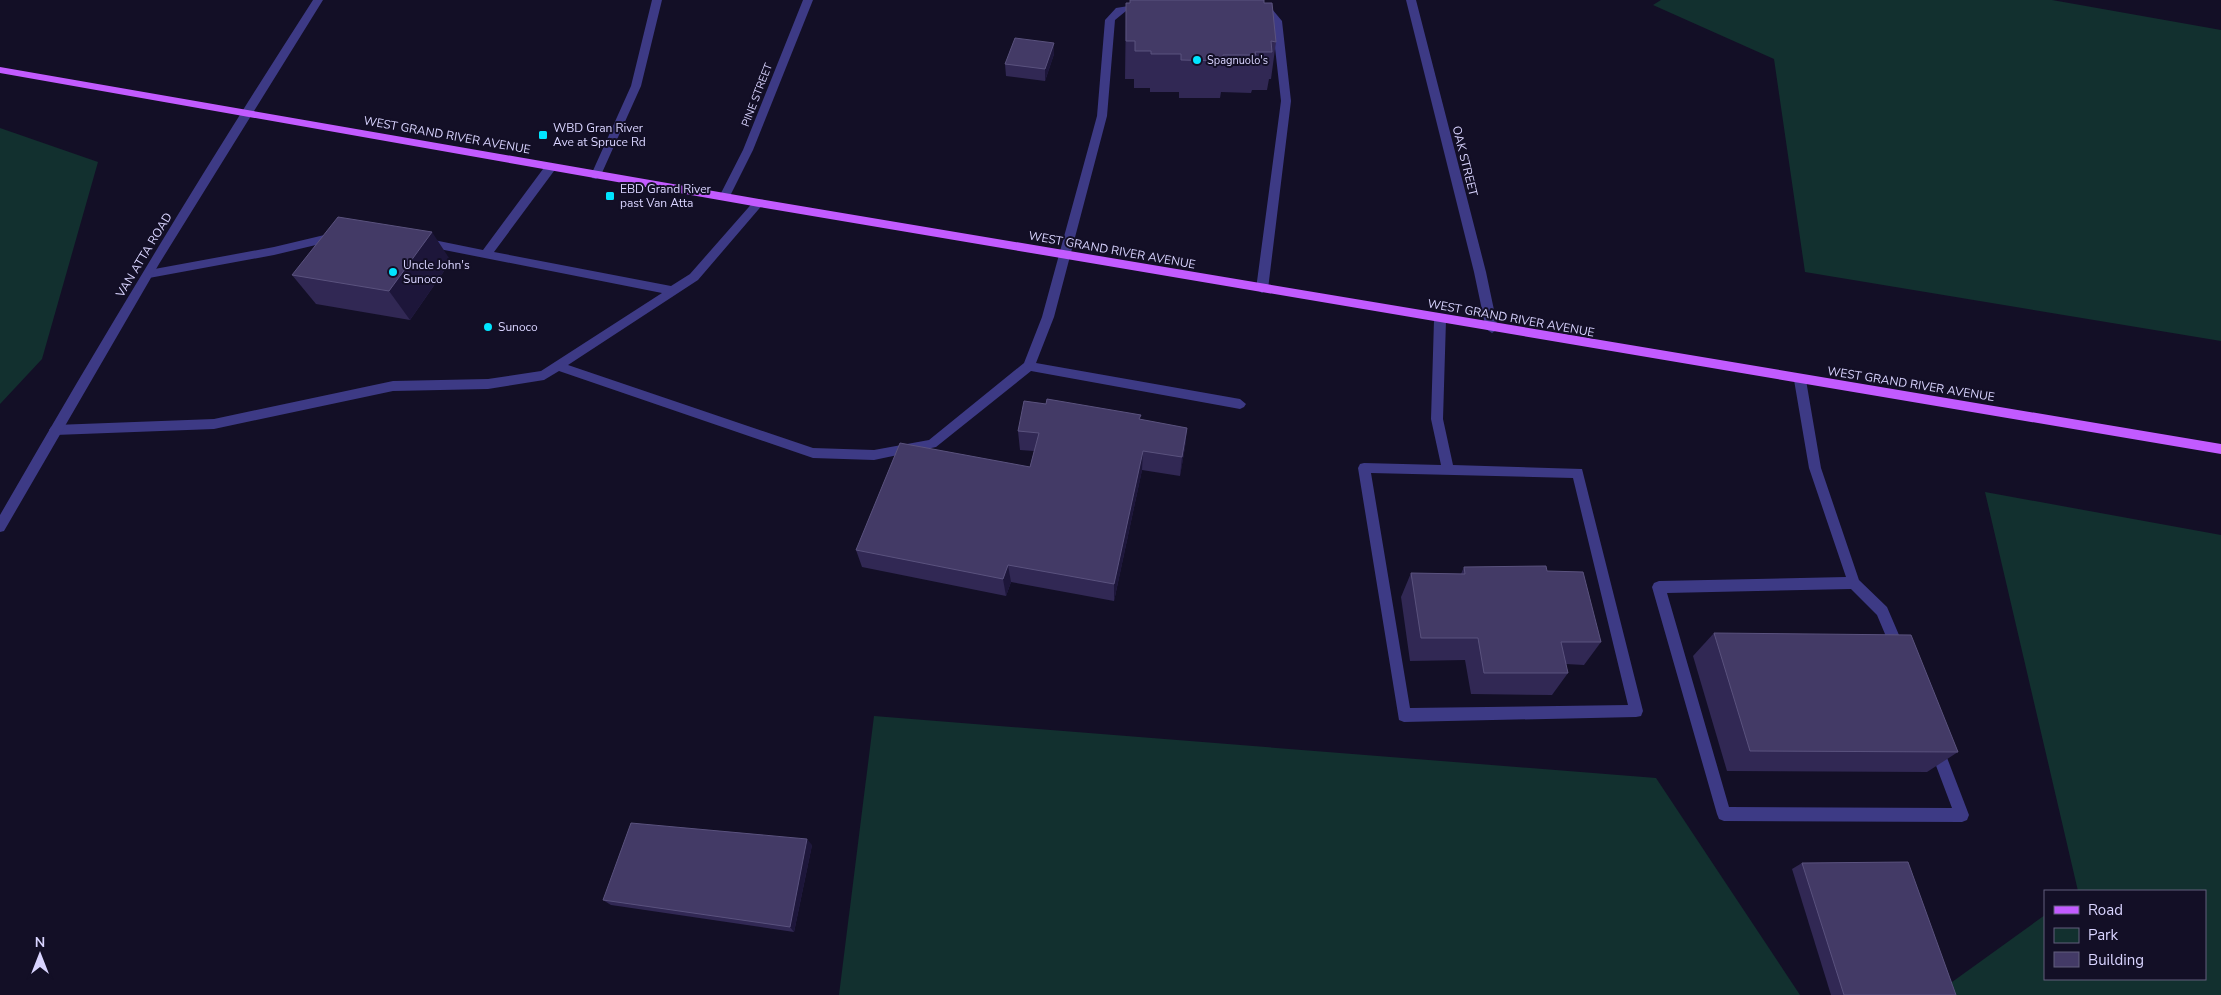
<svg xmlns="http://www.w3.org/2000/svg" width="2221" height="995" viewBox="0 0 2221 995" font-family="'Nunito Sans',sans-serif">
<rect width="100%" height="100%" fill="#130f26"/>
<g fill="#12302f">
<polygon points="1661,0 2052,0 2221,30 2221,341 1805,272 1774,59 1653,5"/>
<polygon points="0,128 98,162 42,359 0,404"/>
<polygon points="1985,492 2221,535 2221,995 1934,995 2045,915 2045,979 2205,979 2205,891 2078,891"/>
<polygon points="874,716 1656,778 1800,995 839,995"/>
</g>
<g fill="none" stroke-linecap="round" stroke-linejoin="round">
<g fill="#3d3a85" fill-rule="evenodd">
<polygon points="1141,4 1146,7 1144,9 1126,11 1115,20 1107,116 1054,317 1036,363 1240,399 1246,404 1244,407 1240,409 1031,371 936,447 874,460 813,458 559,371 544,380 488,389 393,391 214,429 55,435 51,433 49,430 51,427 55,425 214,419 393,381 488,379 541,371 662,293 424,246 419,242 424,238 483,250 546,165 554,165 554,171 494,252 671,286 690,274 755,200 763,200 764,203 698,280 568,365 813,448 874,450 929,440 1024,363 1042,317 1097,116 1105,20 1116,8"/>
<path d="M 1259,4 L 1272,9 L 1282,21 L 1291,101 L 1268,289 L 1262,293 L 1256,289 L 1281,101 L 1272,21 C 1265,12 1260,13 1254,7 Z"/>
<polygon points="337,232 341,233 342,236 341,239 274,255 149,278 143,274 149,270 274,247"/>
<path d="M 1440,316 L 1446,320 L 1443,419 L 1453,465 L 1582,469 L 1643,711 L 1641,716 L 1636,717 L 1404,722 L 1399,720 L 1358,468 L 1360,464 L 1364,463 L 1441,465 L 1431,419 L 1434,320 ZM 1371,473 L 1573,478 L 1628,705 L 1410,708 Z"/>
<polygon points="1800,375 1806,380 1821,468 1859,580 1887,607 1905,649 1903,653 1898,655 1893,653 1877,615 1851,589 1667,593 1729,807 1952,808 1929,747 1931,742 1936,740 1941,742 1969,815 1967,820 1962,822 1724,821 1719,819 1717,814 1652,587 1654,583 1659,581 1846,577 1809,468 1794,380"/>
</g>
<g fill="#3d3a85" fill-rule="evenodd">
<path d="M 313,0 L 323,0 L 159,264 L 4,531 L 0,532 L 0,515 C 100,341 204,169 313,0 Z"/>
<polygon points="652,0 662,0 641,86 601,175 596,179 592,178 591,175 631,86"/>
<polygon points="803,0 813,0 753,150 728,200 720,200 719,197 743,150"/>
<polygon points="1406,0 1416,0 1486,272 1498,329 1492,333 1486,329 1474,272"/>
</g>
<polygon fill="#c25bff" fill-rule="evenodd" points="0,67 759,199 2221,444 2221,454 759,207 0,73"/>
</g>
<g fill="#312854">
<polygon points="1126,3 1264,3 1276,42 1271,79 1269,79 1267,90 1252,90 1251,93 1221,92 1220,98 1179,98 1179,92 1150,92 1150,88 1134,88 1134,79 1125,79"/>
<polygon points="1054,43 1054,54 1045,81 1006,76 1005,64"/>
<polygon points="451,261 410,320 316,304 292,275"/>
<polygon points="1141,420 1187,428 1185,447 1180,476 1142,470 1114,601 1011,582 1006,596 862,567 856,550 1030,467 1034,451 1020,450 1018,431"/>
<polygon points="1464,567 1547,571 1601,642 1584,665 1566,664 1568,673 1552,695 1471,694 1465,660 1410,661 1401,597 1411,573 1461,574"/>
<polygon points="1714,633 1958,752 1927,772 1727,771 1693,656"/>
<polygon points="812,845 794,932 611,905 603,900"/>
<polygon points="1802,863 1956,995 1831,995 1792,869"/>
</g>
<g fill="#1d163a">
<polygon points="1054,43 1054,54 1045,81 1045,69"/>
<polygon points="432,232 451,261 410,320 389,291"/>
<polygon points="1187,428 1185,447 1180,476 1182,457"/>
<polygon points="1143,451 1142,470 1114,601 1114,584"/>
<polygon points="1008,565 1011,582 1006,596 1003,579"/>
<polygon points="807,839 812,845 794,932 790,927"/>
</g>
<g fill="#433a66" stroke="#5a527e">
<polygon points="1130,0 1264,0 1264,3 1272,3 1276,42 1271,41 1272,52 1255,52 1256,55 1223,55 1224,61 1181,60 1181,54 1151,54 1151,51 1135,51 1135,41 1126,41 1126,3 1130,3"/>
<polygon points="1015,38 1054,43 1045,69 1005,64"/>
<polygon points="338,217 432,232 389,291 292,275"/>
<polygon points="1047,399 1141,415 1139,419 1187,428 1182,457 1143,451 1114,584 1008,565 1003,579 856,550 900,443 1030,467 1039,433 1018,431 1024,401 1046,404"/>
<polygon points="1546,566 1547,571 1583,572 1601,642 1561,642 1568,673 1484,673 1478,638 1421,638 1411,573 1465,574 1464,567"/>
<polygon points="1714,633 1911,635 1958,752 1750,751"/>
<polygon points="631,823 807,839 790,927 603,900"/>
<polygon points="1908,862 1956,995 1844,995 1802,863"/>
</g>
<g fill="#00e5ff" stroke="#130f26" stroke-width="2">
<circle cx="1197" cy="60" r="5"/>
<rect x="538" y="130" width="10" height="10" rx="2.5"/>
<rect x="605" y="191" width="10" height="10" rx="2.5"/>
<circle cx="393" cy="272" r="5"/>
<circle cx="488" cy="327" r="5"/>
</g>
<g text-anchor="middle" dominant-baseline="central" stroke-width="4" stroke-linejoin="round" paint-order="stroke">
<g font-size="11" fill="#d9d4ff" stroke="#130f26" text-anchor="start">
<text x="1207" y="60">Spagnuolo's</text>
</g>
<g font-size="11" fill="#d9d4ff" stroke="#130f26">
<text transform="translate(757 95) rotate(-69)">PINE STREET</text>
</g>
<g font-size="12" fill="#d9d4ff" stroke="#130f26" text-anchor="start">
<text x="553" y="128">WBD Gran River<tspan x="553" dy="14">Ave at Spruce Rd</tspan></text>
<text x="620" y="189">EBD Grand River<tspan x="620" dy="14">past Van Atta</tspan></text>
<text x="403" y="265">Uncle John's<tspan x="403" dy="14">Sunoco</tspan></text>
<text x="498" y="327">Sunoco</text>
</g>
<g font-size="12" fill="#d9d4ff" stroke="#130f26">
<text transform="translate(447 135) rotate(10)">WEST GRAND RIVER AVENUE</text>
<text transform="translate(1465 161) rotate(76)">OAK STREET</text>
<text transform="translate(1112 250) rotate(10)">WEST GRAND RIVER AVENUE</text>
<text transform="translate(144 255) rotate(-59)">VAN ATTA ROAD</text>
<text transform="translate(1511 318) rotate(10)">WEST GRAND RIVER AVENUE</text>
<text transform="translate(1911 384) rotate(9)">WEST GRAND RIVER AVENUE</text>
</g>
</g>
<rect x="2044" y="890" width="162" height="90" fill="#130f26" stroke="#625e7d"/>
<rect x="2054" y="906" width="25" height="8" fill="#c25bff" stroke="#625e7d"/>
<text x="2088" y="915" font-size="15" fill="#d9d4ff">Road</text>
<rect x="2054" y="928" width="25" height="15" fill="#12302f" stroke="#625e7d"/>
<text x="2088" y="940" font-size="15" fill="#d9d4ff">Park</text>
<rect x="2054" y="952" width="25" height="15" fill="#433a66" stroke="#625e7d"/>
<text x="2088" y="965" font-size="15" fill="#d9d4ff">Building</text>
<g transform="translate(40 955)" stroke="#130f26" stroke-width="4" paint-order="stroke">
<path d="M0-4L9 19L0 12L-9 19Z" fill="#d9d4ff"/>
<text y="-8" font-size="14" font-weight="bold" text-anchor="middle" fill="#d9d4ff">N</text>
</g>
</svg>
